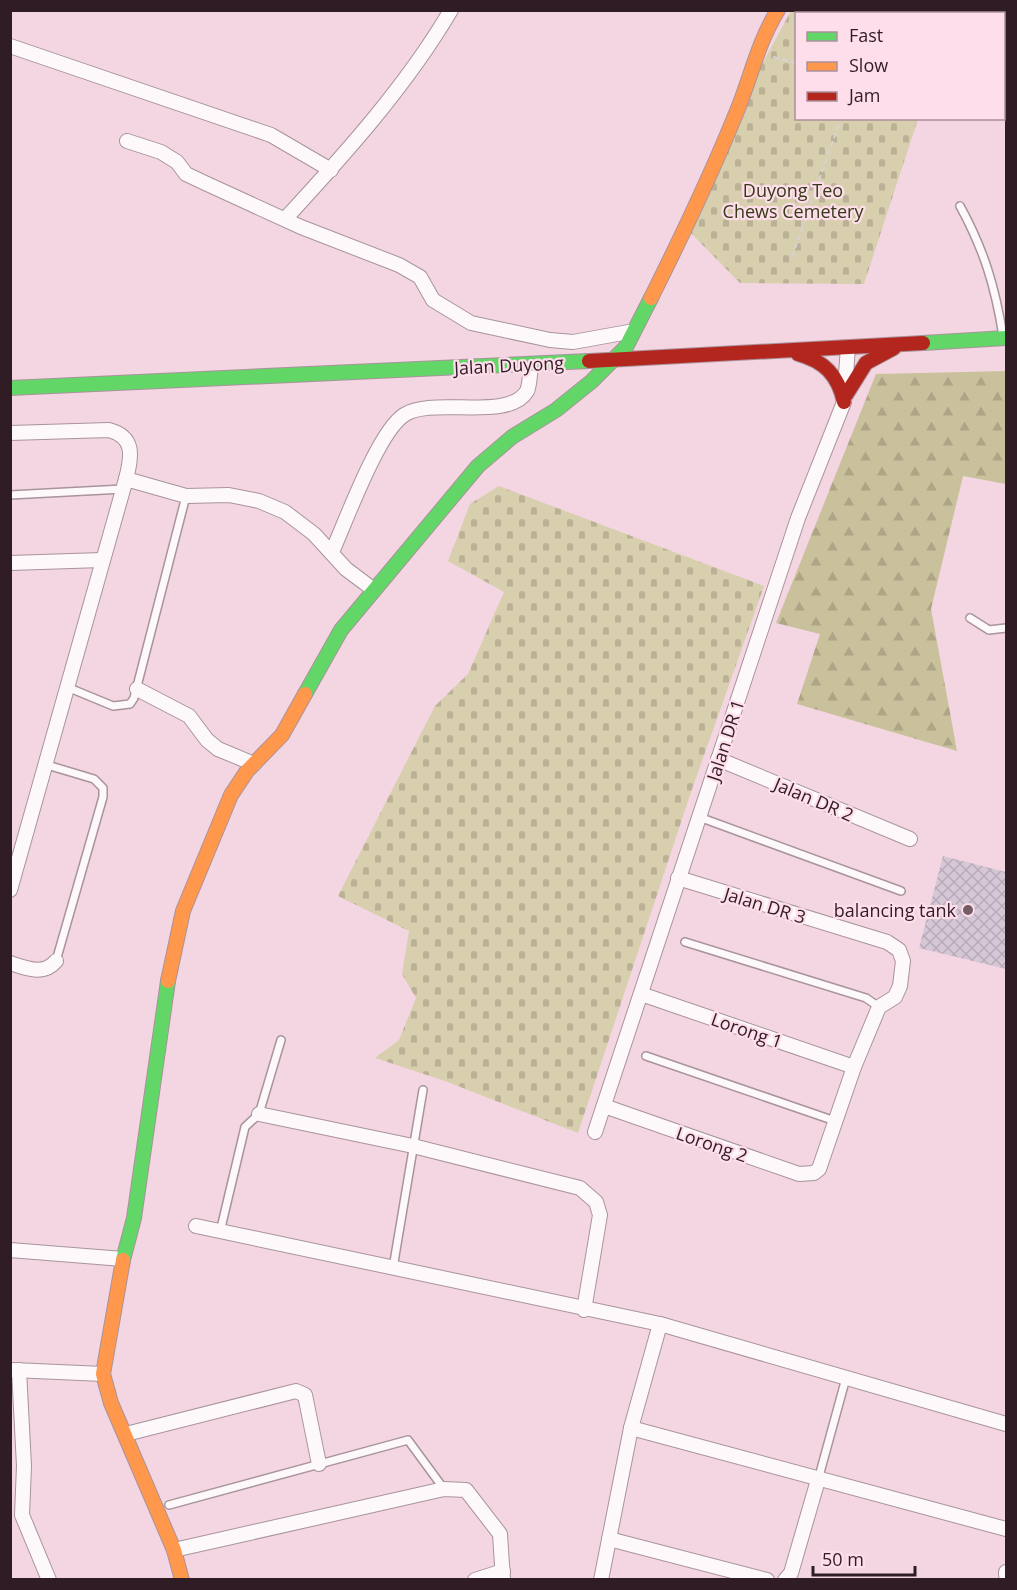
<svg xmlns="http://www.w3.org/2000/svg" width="1017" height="1590" viewBox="0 0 1017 1590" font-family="'Open Sans',sans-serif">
<defs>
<pattern id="forest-firs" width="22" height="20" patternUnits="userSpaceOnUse" patternTransform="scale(1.5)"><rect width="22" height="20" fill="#c9c19b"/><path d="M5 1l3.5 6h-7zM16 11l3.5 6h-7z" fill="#ada585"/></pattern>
<pattern id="cemetery-stones" width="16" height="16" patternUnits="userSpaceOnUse" patternTransform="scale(1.5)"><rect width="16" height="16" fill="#d8cfae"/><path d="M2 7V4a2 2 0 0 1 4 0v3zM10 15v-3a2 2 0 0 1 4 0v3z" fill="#bab196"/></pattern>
<pattern id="building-cross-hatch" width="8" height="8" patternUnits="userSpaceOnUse" patternTransform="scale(1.5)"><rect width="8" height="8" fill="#d6c7d6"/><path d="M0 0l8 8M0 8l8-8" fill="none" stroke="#b8aab8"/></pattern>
</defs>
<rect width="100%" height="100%" fill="#f3d6e1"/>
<polygon fill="url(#forest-firs)" points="1006,371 1006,484 963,476 931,609 957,751 797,704 820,634 776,623 876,374"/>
<g fill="url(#cemetery-stones)">
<polygon points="791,11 953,11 952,14 796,14 796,118 918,119 864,284 740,283 688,230 762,64"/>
<polygon points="499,486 764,586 690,795 578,1133 445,1081 375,1058 399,1040 416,998 402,974 409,931 338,896 435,706 468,674 504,592 448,561 470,504"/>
</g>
<polygon fill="url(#building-cross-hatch)" points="943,856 1006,872 1006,969 919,948"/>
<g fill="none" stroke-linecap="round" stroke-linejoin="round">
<defs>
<g id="lane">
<path d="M 960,206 C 984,250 995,286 1003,336"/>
<polyline points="10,495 123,489"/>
<polyline points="970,618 989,630 1006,628"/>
<polyline points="67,687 113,706 130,704 134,698 186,496"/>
<polyline points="47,765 94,779 103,788 103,797 56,961"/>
<polyline points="699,817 901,891"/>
<polyline points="685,942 866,998 879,1007"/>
<polyline points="646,1056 835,1121"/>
<polyline points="220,1232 245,1127 259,1114 281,1040"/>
<polyline points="393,1268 423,1090"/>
<polyline points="818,1480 846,1378"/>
<polyline points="169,1505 408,1440 444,1489"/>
</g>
<g id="street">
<polyline points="10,46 271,135 331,170"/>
<polyline points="1004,78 1006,87"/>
<polyline points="127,141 161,152 177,162 186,174 205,183 301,227 399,265 420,277 433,300 471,323 550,340 573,342 634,331"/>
<path d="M 286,218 C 345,154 407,85 451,10"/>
<path d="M 10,433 L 109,430 C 135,437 132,456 126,479 L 10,890"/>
<polyline points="126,479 186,496 229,495 259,501 285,512 314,534 346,569 374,590"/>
<path d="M 332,552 C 346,521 378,432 404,415 C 432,396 509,422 527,391 C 530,385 530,372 531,364"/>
<polyline points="10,563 102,560"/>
<polyline points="137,689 189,716 207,740 218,749 254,764"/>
<polyline points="718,759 910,839"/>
<path d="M 10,963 C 26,968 44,976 56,961"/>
<polyline points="641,994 854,1067"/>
<polyline points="604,1106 799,1174 814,1173 819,1169 854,1067 879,1007 895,997 900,986 903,961 899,950 887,942 678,878"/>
<polyline points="259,1114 413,1146 580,1188 596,1202 600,1215 584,1310"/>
<polyline points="595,1132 798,518 844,402 848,347"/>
<polyline points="196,1226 660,1324 1006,1424"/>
<polyline points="10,1250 123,1259"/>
<polyline points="13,1370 103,1374"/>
<polyline points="19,1370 24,1466 22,1515 49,1580"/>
<polyline points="631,1428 1006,1529"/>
<polyline points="126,1434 296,1391 305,1395 319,1464"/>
<polyline points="609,1539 767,1580"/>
<polyline points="174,1550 444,1489 466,1490 500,1534 503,1580"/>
<polyline points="1006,1575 1006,1572"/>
<polyline points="475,1580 503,1571"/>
<polyline points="601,1580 631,1428 660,1324"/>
<polyline points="785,1580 791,1573 818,1480"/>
</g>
<g id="fast">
<polyline points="923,343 1006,338"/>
<polyline points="10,388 589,361"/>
<polyline points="305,694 341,630 478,466 512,437 556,410 592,381 626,347 651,298"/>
<polyline points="123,1260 134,1218 168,981"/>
</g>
<g id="slow">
<path d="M 651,298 C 682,236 711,175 737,111 C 751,77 758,42 778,10"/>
<polyline points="168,981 183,911 231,795 247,771 282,735 305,694"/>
<polyline points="123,1260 103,1374 111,1403 174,1550 182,1580"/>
</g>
<g id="jam">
<path d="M 798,354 C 824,361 838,375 844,402"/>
<polyline points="589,361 923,343"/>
<polyline points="846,395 866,363 894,348"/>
</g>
</defs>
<use href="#lane" stroke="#a9939c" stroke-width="10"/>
<use href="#street" stroke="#a9939c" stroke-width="16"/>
<use href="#fast" stroke="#a9939c" stroke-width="16"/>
<use href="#slow" stroke="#a9939c" stroke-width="16"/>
<use href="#jam" stroke="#a9939c" stroke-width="16"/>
<g stroke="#dad1d4" stroke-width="2" stroke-dasharray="6 3" stroke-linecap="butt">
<polyline points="887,14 888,10"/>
<polyline points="773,57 796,63"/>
<polyline points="792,257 841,118"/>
</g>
<use href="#lane" stroke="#fdf9fa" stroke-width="7"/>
<use href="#street" stroke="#fdf9fa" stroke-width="14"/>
<use href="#fast" stroke="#63d668" stroke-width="14"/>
<use href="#slow" stroke="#ff974d" stroke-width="14"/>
<use href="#jam" stroke="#b3261e" stroke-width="14"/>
</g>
<circle fill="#745d66" stroke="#fedeea" stroke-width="2" cx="968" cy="910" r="6"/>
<g text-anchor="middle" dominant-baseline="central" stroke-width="4.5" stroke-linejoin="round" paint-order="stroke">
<g font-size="18" fill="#363918" stroke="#fedeea">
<text x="793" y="190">Duyong Teo<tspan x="793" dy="21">Chews Cemetery</tspan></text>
</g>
<g font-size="18" fill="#2f1c24" stroke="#fedeea">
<text transform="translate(509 365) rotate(-3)">Jalan Duyong</text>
<text transform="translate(725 740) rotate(-72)">Jalan DR 1</text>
<text transform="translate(814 799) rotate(23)">Jalan DR 2</text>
<text transform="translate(765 905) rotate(17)">Jalan DR 3</text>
<text transform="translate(747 1030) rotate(19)">Lorong 1</text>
<text transform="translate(712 1144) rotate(19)">Lorong 2</text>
</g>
<g font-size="18" fill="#2f1c24" stroke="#fedeea" text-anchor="end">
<text x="956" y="910">balancing tank</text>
</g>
</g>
<rect width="1017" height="1590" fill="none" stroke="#2f1c24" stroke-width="24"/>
<rect x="795" y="12" width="210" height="108" fill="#fedeea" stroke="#ab909b" stroke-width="1.5"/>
<rect x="807" y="32" width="30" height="9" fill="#63d668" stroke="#ab909b" stroke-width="1.5"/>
<text x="849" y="42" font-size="18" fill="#2f1c24">Fast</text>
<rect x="807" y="62" width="30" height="9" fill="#ff974d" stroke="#ab909b" stroke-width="1.5"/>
<text x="849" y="72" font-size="18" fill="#2f1c24">Slow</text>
<rect x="807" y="92" width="30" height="9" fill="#b3261e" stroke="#ab909b" stroke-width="1.5"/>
<text x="849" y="102" font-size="18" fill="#2f1c24">Jam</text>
<path d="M813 1566v9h102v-9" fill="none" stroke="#2f1c24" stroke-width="3"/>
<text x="822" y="1566" font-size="18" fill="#2f1c24" stroke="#fedeea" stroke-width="4.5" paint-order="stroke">50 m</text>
</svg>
